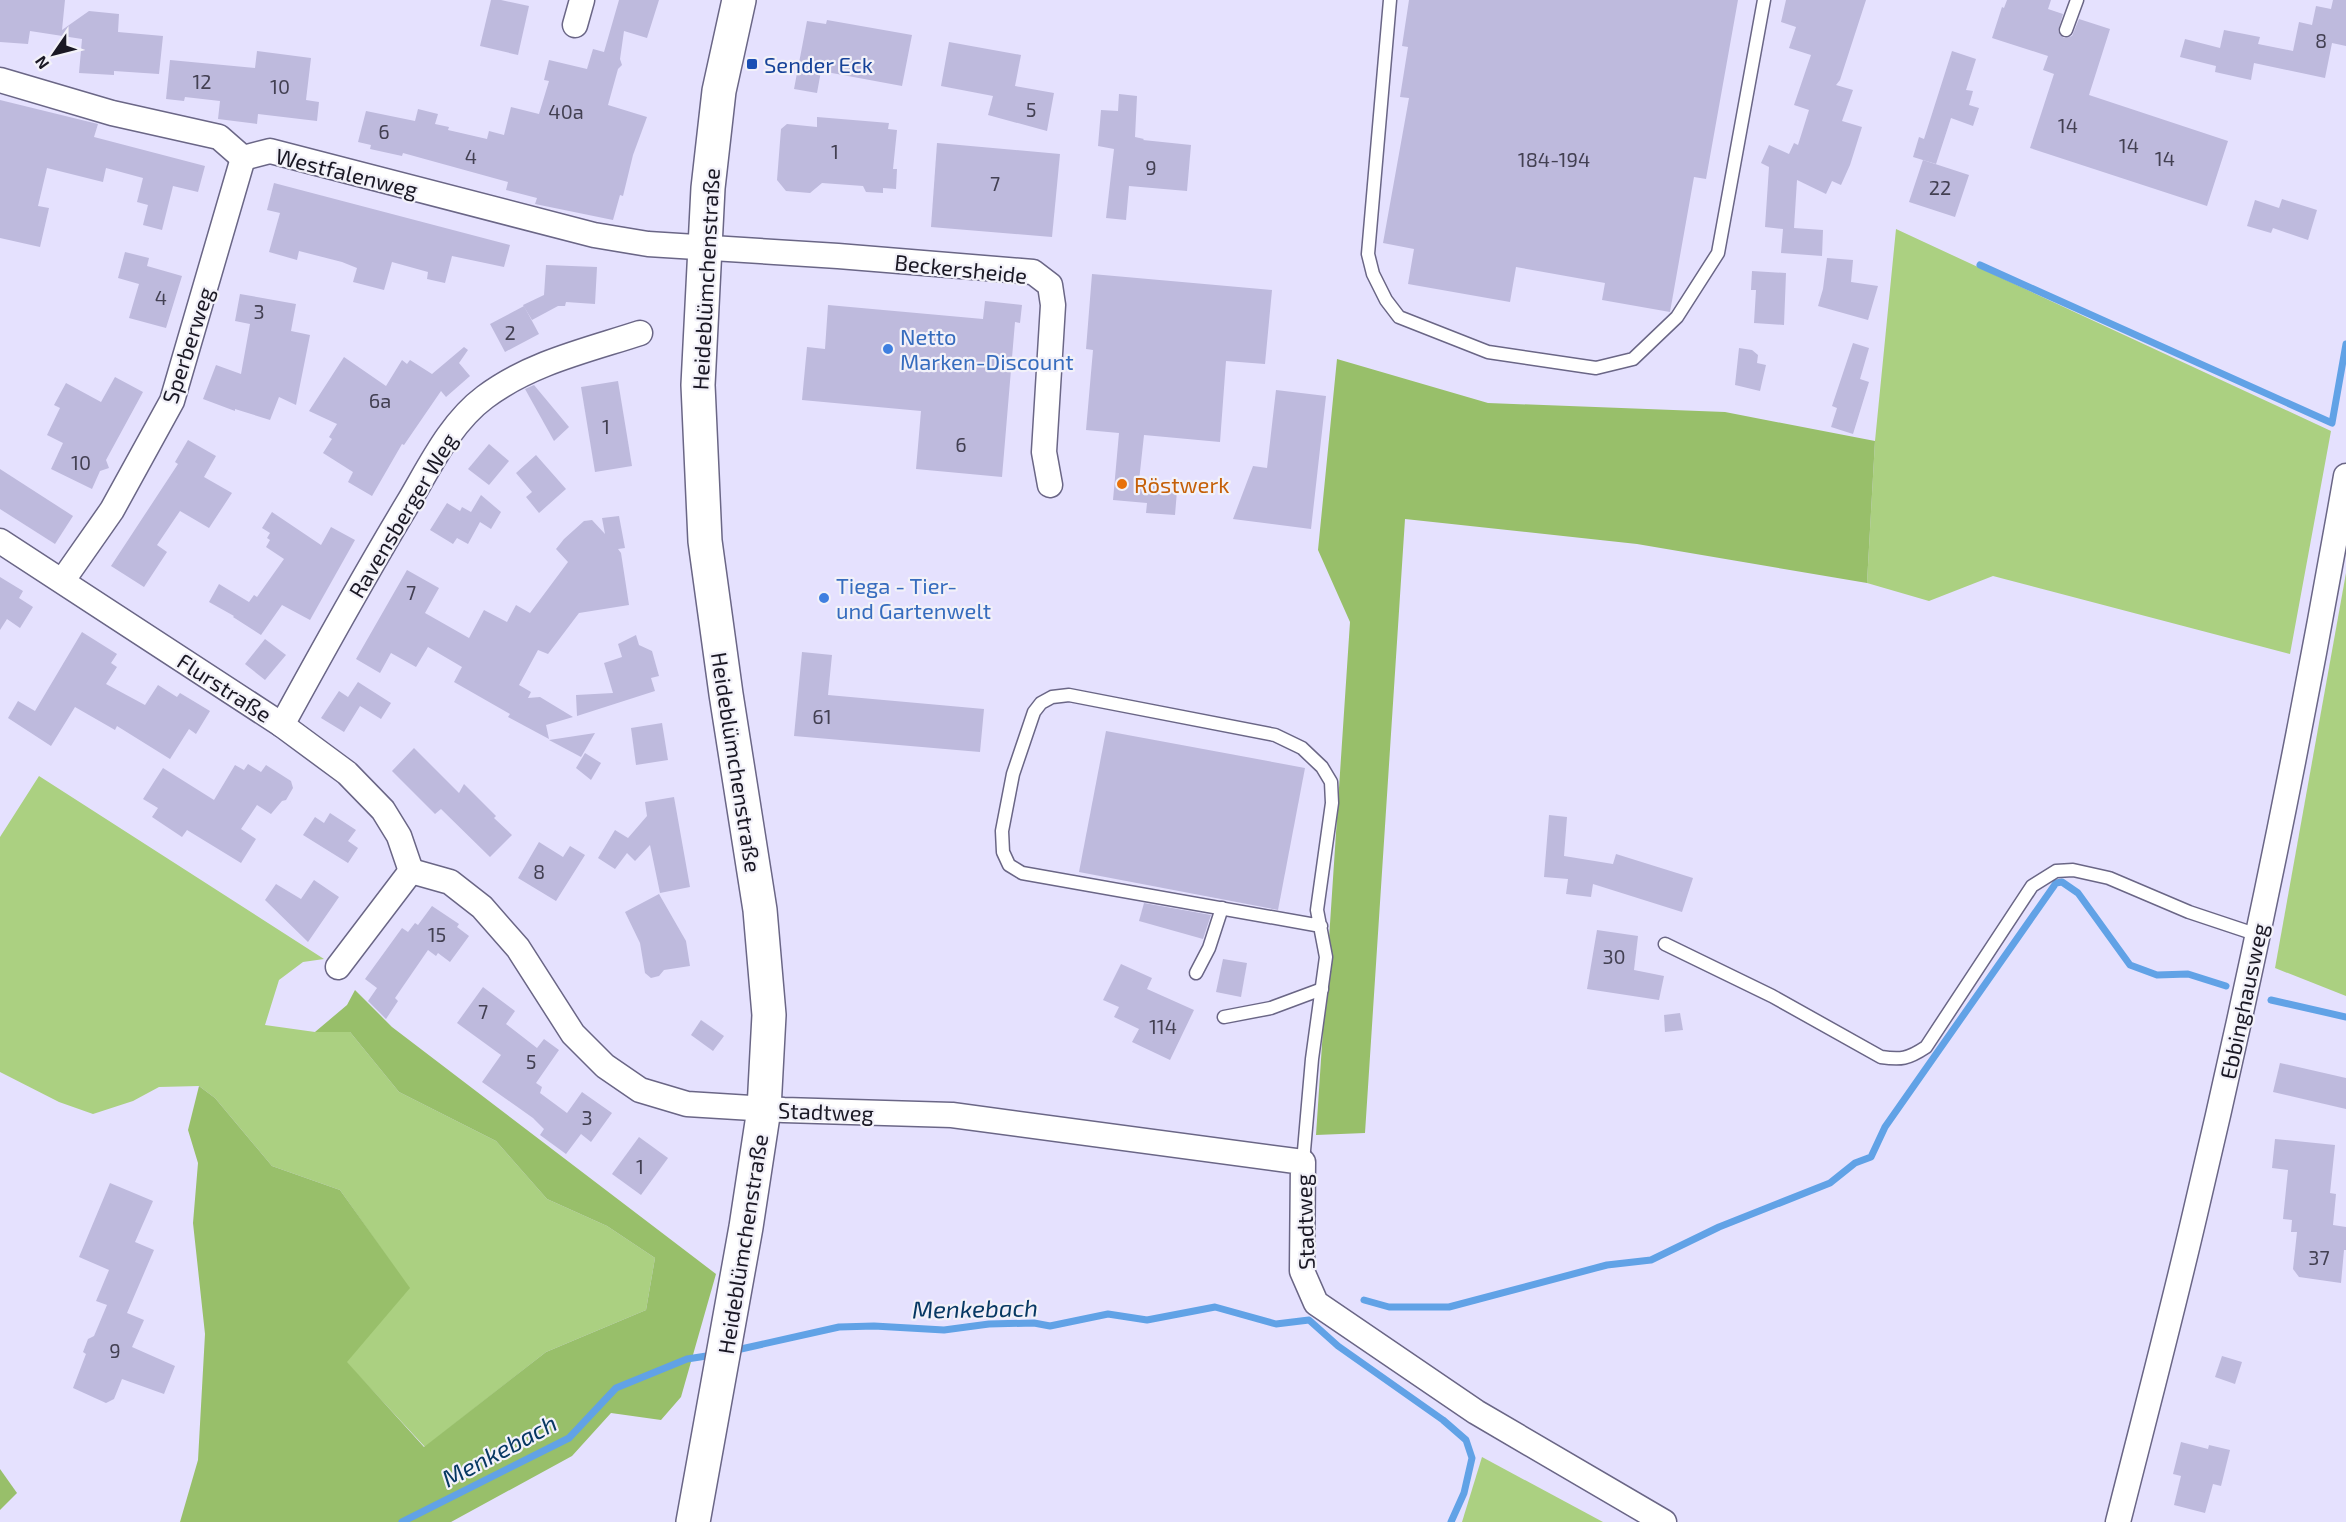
<svg xmlns="http://www.w3.org/2000/svg" width="2346" height="1522" viewBox="0 0 2346 1522" font-family="'Exo 2',sans-serif">
<rect width="100%" height="100%" fill="#e5e1fe"/>
<g fill="#abd081">
<polygon points="1896,229 2331,431 2290,654 1993,576 1929,601 1867,583 1875,441"/>
<polygon points="2346,573 2346,996 2275,968"/>
<polygon points="39,776 324,959 303,962 279,980 265,1025 315,1032 350,1032 399,1092 496,1141 547,1199 607,1226 655,1258 646,1310 546,1352 425,1447 346,1362 409,1288 340,1190 272,1166 215,1098 199,1086 159,1087 133,1101 93,1114 59,1102 0,1072 0,837"/>
<polygon points="1482,1457 1603,1522 1462,1522"/>
</g>
<g fill="#98bf6a">
<polygon points="1337,359 1488,403 1725,412 1875,441 1867,583 1637,544 1405,519 1365,1133 1316,1135 1350,622 1318,550"/>
<polygon points="355,990 392,1027 716,1274 681,1397 661,1420 611,1413 572,1456 451,1522 180,1522 198,1460 205,1334 193,1223 198,1163 188,1130 199,1086 215,1098 272,1166 340,1190 410,1288 347,1362 424,1447 546,1352 646,1310 655,1258 607,1226 547,1199 496,1141 399,1092 350,1032 315,1032 347,1005"/>
<polygon points="0,1469 17,1493 0,1510"/>
</g>
<g fill="none" stroke-linecap="round" stroke-linejoin="round">
<g stroke="#61a2e6" stroke-width="7">
<polyline points="1980,265 2332,423 2346,344"/>
<polyline points="2271,1000 2346,1017"/>
<polyline points="1364,1300 1389,1307 1449,1307 1607,1265 1651,1260 1719,1227 1830,1183 1855,1163 1871,1157 1885,1127 2056,883 2062,882 2078,893 2130,965 2157,975 2188,974 2226,986"/>
<polyline points="732,1351 839,1327 874,1326 944,1330 989,1324 1034,1323 1050,1326 1108,1314 1147,1320 1215,1307 1276,1324 1309,1320 1338,1346 1443,1420 1466,1440 1472,1458 1464,1493 1451,1522"/>
<polyline points="402,1522 569,1438 616,1388 687,1359 713,1355"/>
</g>
</g>
<g fill="#bebadd">
<polygon points="0,0 65,0 62,30 89,11 119,14 118,32 163,36 159,74 114,71 114,75 79,73 82,39 30,31 28,44 0,42"/>
<polygon points="491,0 501,0 529,6 518,55 480,46"/>
<polygon points="619,0 659,0 647,38 624,31 620,59 622,65 618,69 608,105 647,117 633,155 623,196 620,195 613,220 535,204 537,198 506,190 508,182 403,153 402,156 370,149 371,145 358,142 366,111 415,121 418,109 438,114 435,124 449,127 448,130 487,139 489,131 504,135 511,107 539,114 549,81 544,80 549,60 587,69 593,49 604,52"/>
<polygon points="1409,0 1738,0 1706,179 1694,177 1670,312 1602,300 1605,283 1516,267 1510,302 1408,284 1414,249 1383,243 1409,98 1400,97 1408,47 1402,46"/>
<polygon points="1786,0 1866,0 1840,80 1836,85 1853,90 1842,121 1862,127 1850,165 1841,185 1832,181 1826,194 1797,180 1794,228 1823,230 1822,256 1781,253 1783,229 1765,227 1769,167 1761,163 1769,145 1789,154 1794,143 1798,145 1809,110 1794,105 1811,55 1789,48 1796,27 1781,22"/>
<polygon points="2007,0 2051,0 2048,9 2063,14 2058,31 2064,38 2072,36 2079,19 2110,29 2089,95 2228,141 2207,206 2030,148 2054,74 2043,70 2048,56 1992,38 2002,7 2004,8"/>
<polygon points="2333,0 2346,0 2346,46 2332,43 2325,78 2254,63 2251,80 2215,72 2216,66 2180,57 2185,39 2220,48 2224,30 2260,37 2258,44 2293,51 2299,22 2312,25 2316,6 2331,9"/>
<polygon points="827,20 912,35 902,86 821,71 817,93 794,89 807,21 826,24"/>
<polygon points="949,42 1021,55 1015,86 1054,93 1047,131 988,115 993,96 941,86"/>
<polygon points="257,51 311,58 306,100 319,102 317,121 258,114 257,124 218,119 220,101 185,97 184,101 166,99 170,60 255,68"/>
<polygon points="1952,51 1976,59 1966,90 1973,91 1969,105 1979,108 1973,126 1951,118 1936,164 1913,157 1919,137 1924,139"/>
<polygon points="1119,94 1137,96 1135,137 1144,139 1143,140 1191,145 1187,191 1129,186 1126,220 1106,218 1114,149 1098,146 1101,110 1118,111"/>
<polygon points="0,100 98,124 94,137 205,166 198,192 173,186 162,230 143,225 148,205 137,202 143,178 106,168 103,182 47,168 38,206 49,208 40,247 0,238"/>
<polygon points="817,117 889,123 888,129 897,130 893,169 897,169 896,189 883,188 883,193 866,192 863,186 822,183 810,193 786,191 777,180 781,129 787,124 817,127"/>
<polygon points="937,143 1060,154 1052,237 931,227"/>
<polygon points="1923,160 1969,175 1955,217 1909,202"/>
<polygon points="274,183 510,245 504,267 452,256 445,283 427,279 428,272 392,262 384,290 353,282 357,268 342,262 299,251 297,260 269,252 280,213 267,210"/>
<polygon points="2282,199 2317,210 2308,240 2273,228 2271,233 2247,226 2255,200 2279,208"/>
<polygon points="125,252 149,258 147,266 182,276 166,328 129,318 139,284 118,278"/>
<polygon points="1827,258 1853,260 1851,282 1878,286 1868,320 1818,306 1823,289"/>
<polygon points="546,265 597,267 595,304 566,302 565,306 558,306 532,320 523,305 544,295"/>
<polygon points="1752,271 1786,273 1784,325 1754,323 1756,290 1751,290"/>
<polygon points="1092,274 1272,290 1265,364 1226,361 1220,442 1144,435 1139,481 1159,486 1159,490 1177,491 1175,515 1146,513 1147,503 1113,500 1119,433 1086,430 1093,350 1086,349"/>
<polygon points="240,294 296,304 291,331 310,335 296,405 279,397 270,420 235,409 235,411 203,399 216,365 241,374 250,324 235,321"/>
<polygon points="985,301 1022,305 1020,323 1015,322 1002,477 916,469 921,411 802,400 807,347 825,349 828,305 983,319"/>
<polygon points="524,306 539,334 505,352 490,324"/>
<polygon points="1853,343 1869,348 1860,379 1869,382 1853,434 1831,427 1837,408 1832,406"/>
<polygon points="464,347 468,350 459,363 470,376 446,397 441,391 404,445 402,444 372,496 348,482 353,472 323,453 332,439 329,437 337,424 309,411 344,357 386,386 402,360 407,364 410,360 432,374"/>
<polygon points="1739,348 1752,350 1758,355 1757,363 1766,365 1760,391 1735,385"/>
<polygon points="115,377 143,392 106,460 109,468 100,471 92,489 51,469 63,443 47,435 60,408 54,405 66,383 101,402"/>
<polygon points="618,381 632,466 595,472 581,387"/>
<polygon points="534,385 569,427 554,441 525,389"/>
<polygon points="1276,390 1326,396 1311,529 1233,519 1253,466 1267,468"/>
<polygon points="188,440 216,456 204,477 232,493 209,528 180,511 157,545 167,552 144,587 111,566 178,464 175,462"/>
<polygon points="489,444 509,461 489,485 468,469"/>
<polygon points="536,455 566,489 539,513 526,497 532,492 516,473"/>
<polygon points="0,469 73,516 55,544 0,509"/>
<polygon points="481,495 501,512 491,529 480,522 468,544 457,538 453,544 430,530 447,503 460,511 462,507 471,512"/>
<polygon points="272,512 321,545 331,527 355,540 310,620 282,605 261,635 233,617 234,616 209,602 219,584 249,602 254,595 257,597 284,559 266,547 270,540 267,538 270,533 262,528"/>
<polygon points="619,516 625,548 618,549 621,553 629,605 579,613 548,654 538,650 519,685 531,692 528,698 540,697 573,717 546,725 549,739 508,717 510,714 454,682 462,667 428,647 416,667 391,653 380,673 356,659 407,570 439,588 425,613 469,638 484,610 507,622 516,605 530,613 568,562 556,549 564,539 584,521 592,520 605,534 602,518"/>
<polygon points="0,577 23,591 19,598 33,607 20,628 7,619 0,630"/>
<polygon points="82,632 117,654 111,663 117,667 106,684 145,705 158,685 177,697 180,693 210,711 196,734 189,729 170,759 117,726 115,730 75,707 51,746 8,718 18,701 35,711"/>
<polygon points="636,635 639,645 652,651 659,676 651,678 655,691 577,716 576,695 613,693 604,663 622,657 618,644"/>
<polygon points="265,639 286,655 265,680 245,664"/>
<polygon points="802,652 832,655 828,695 984,709 980,752 794,736"/>
<polygon points="358,682 391,703 381,719 360,706 344,732 321,718 339,691 348,697"/>
<polygon points="662,723 668,760 636,765 631,728"/>
<polygon points="1106,731 1305,768 1278,910 1079,872"/>
<polygon points="595,733 581,757 549,740"/>
<polygon points="414,748 459,793 464,784 496,816 494,818 512,835 490,857 441,809 435,814 392,771"/>
<polygon points="585,753 601,763 591,780 576,768"/>
<polygon points="248,764 261,772 266,765 291,781 293,788 286,800 282,801 271,814 257,805 241,829 256,839 241,863 187,830 182,837 152,817 158,808 143,799 163,768 214,800 235,765 244,770"/>
<polygon points="674,797 690,887 660,893 650,845 635,861 627,853 615,869 598,858 615,830 628,838 647,816 645,802"/>
<polygon points="330,813 356,830 348,841 358,848 348,863 303,835 315,817 324,823"/>
<polygon points="1549,815 1567,817 1564,856 1613,864 1616,854 1693,878 1682,912 1593,884 1591,897 1566,894 1568,879 1544,877"/>
<polygon points="539,842 563,857 570,846 585,855 556,901 518,878"/>
<polygon points="314,880 339,897 308,942 265,900 276,884 301,899"/>
<polygon points="659,894 686,941 690,966 664,970 659,976 651,978 645,973 640,943 625,912"/>
<polygon points="1144,903 1211,915 1203,939 1139,921"/>
<polygon points="432,906 459,924 457,927 469,936 450,962 438,953 436,956 428,950 395,998 398,1001 386,1019 368,1001 377,988 365,979 402,928 408,932 415,923 418,925"/>
<polygon points="1597,930 1638,936 1634,970 1664,976 1659,1000 1587,989"/>
<polygon points="1223,959 1247,963 1241,997 1216,992"/>
<polygon points="1121,964 1152,978 1147,989 1194,1010 1170,1060 1132,1042 1139,1029 1114,1017 1119,1007 1103,1000"/>
<polygon points="483,987 515,1011 506,1024 537,1048 544,1039 559,1050 536,1083 542,1087 540,1093 567,1113 582,1092 612,1113 591,1142 581,1134 566,1154 540,1135 544,1129 533,1118 482,1082 501,1055 457,1023"/>
<polygon points="1680,1013 1683,1030 1665,1032 1664,1015"/>
<polygon points="701,1020 724,1036 713,1051 691,1035"/>
<polygon points="2280,1063 2346,1078 2346,1109 2273,1092"/>
<polygon points="639,1137 668,1158 641,1195 612,1174"/>
<polygon points="2275,1139 2335,1145 2330,1193 2336,1194 2333,1225 2346,1227 2346,1250 2344,1250 2341,1283 2299,1277 2293,1269 2297,1232 2291,1232 2292,1220 2283,1219 2288,1170 2272,1168"/>
<polygon points="110,1183 153,1201 135,1242 154,1250 127,1313 144,1320 132,1347 175,1366 164,1394 122,1379 114,1399 106,1403 73,1388 86,1354 83,1352 88,1339 94,1336 107,1305 96,1301 109,1270 79,1257"/>
<polygon points="2222,1356 2242,1362 2235,1384 2215,1377"/>
<polygon points="2181,1442 2208,1449 2209,1445 2230,1450 2221,1486 2213,1484 2205,1513 2174,1505 2181,1476 2173,1474"/>
</g>
<g fill="none" stroke-linecap="round" stroke-linejoin="round">
<defs>
<g id="lane">
<polyline points="1390,0 1368,254 1373,274 1386,300 1399,317 1488,352 1596,368 1633,359 1677,317 1718,253 1764,0"/>
<polyline points="2066,30 2077,0"/>
<path d="M 1665,944 L 1772,996 L 1881,1057 C 1901,1060 1908,1059 1926,1047 L 2032,886 L 2056,871 L 2073,870 L 2109,878 L 2189,912 L 2258,935"/>
<polyline points="1196,973 1209,948 1222,908"/>
<polyline points="1224,1017 1271,1008 1322,989"/>
<polyline points="1303,1162 1312,1059 1326,957 1317,910 1332,803 1331,782 1322,767 1302,748 1275,735 1069,695 1052,697 1041,703 1034,712 1013,774 1002,831 1003,852 1009,865 1022,873 1321,926"/>
</g>
<g id="street">
<polyline points="575,25 582,0"/>
<polyline points="0,80 112,113 219,137 243,158 270,151 594,235 648,244 838,256 1033,272 1050,285 1053,305 1044,452 1050,485"/>
<polyline points="0,541 282,725 347,773 383,810 399,836 411,871"/>
<polyline points="63,580 112,510 172,401 243,158"/>
<path d="M 282,725 C 323,650 364,576 408,503 C 430,466 450,423 485,397 C 530,363 588,350 640,333"/>
<polyline points="411,871 450,882 482,907 518,948 573,1034 605,1066 640,1090 687,1104 784,1110 952,1115 1303,1162 1302,1271 1316,1303 1476,1412 1664,1522"/>
<polyline points="338,967 411,871"/>
<path d="M 2118,1522 C 2144,1419 2171,1317 2195,1214 C 2253,970 2303,723 2346,476"/>
</g>
<polyline id="secondary" points="693,1522 746,1227 764,1109 769,1015 760,910 726,694 705,541 698,385 708,188 719,91 739,0"/>
</defs>
<use href="#lane" stroke="#6a6686" stroke-width="15"/>
<use href="#street" stroke="#6a6686" stroke-width="27"/>
<use href="#secondary" stroke="#6a6686" stroke-width="36"/>
<use href="#lane" stroke="#fff" stroke-width="12"/>
<use href="#street" stroke="#fff" stroke-width="24"/>
<use href="#secondary" stroke="#fff" stroke-width="33"/>
</g>
<rect fill="#1a4fb4" stroke="#f2f1f9" stroke-width="2" x="746" y="58" width="12" height="12" rx="3"/>
<g fill="#3f7fe0" stroke="#f2f1f9" stroke-width="2">
<circle cx="888" cy="349" r="6"/>
<circle cx="824" cy="598" r="6"/>
</g>
<circle fill="#e8710a" stroke="#f2f1f9" stroke-width="2" cx="1122" cy="484" r="6"/>
<g text-anchor="middle" dominant-baseline="central" stroke-width="4.5" stroke-linejoin="round" paint-order="stroke">
<g font-size="20" fill="#434052">
<text x="2321" y="40">8</text>
<text x="202" y="81">12</text>
<text x="280" y="86">10</text>
<text x="1031" y="109">5</text>
<text x="566" y="111">40a</text>
<text x="2068" y="125">14</text>
<text x="384" y="131">6</text>
<text x="2129" y="145">14</text>
<text x="835" y="151">1</text>
<text x="471" y="156">4</text>
<text x="2165" y="158">14</text>
<text x="1554" y="159">184-194</text>
<text x="1151" y="167">9</text>
<text x="995" y="183">7</text>
<text x="1940" y="187">22</text>
<text x="161" y="297">4</text>
<text x="259" y="311">3</text>
<text x="510" y="332">2</text>
<text x="380" y="400">6a</text>
<text x="606" y="426">1</text>
<text x="961" y="444">6</text>
<text x="81" y="462">10</text>
<text x="411" y="592">7</text>
<text x="822" y="716">61</text>
<text x="539" y="871">8</text>
<text x="437" y="934">15</text>
<text x="1614" y="956">30</text>
<text x="483" y="1011">7</text>
<text x="1163" y="1026">114</text>
<text x="531" y="1061">5</text>
<text x="587" y="1117">3</text>
<text x="640" y="1166">1</text>
<text x="2319" y="1257">37</text>
<text x="115" y="1350">9</text>
</g>
<g font-size="22" fill="#164399" stroke="#f2f1f9" text-anchor="start">
<text x="764" y="64">Sender Eck</text>
</g>
<g font-size="22" fill="#1a1824" stroke="#f2f1f9">
<text transform="translate(347 172) rotate(14)">Westfalenweg</text>
<text transform="translate(961 268) rotate(6)">Beckersheide</text>
<text transform="translate(705 279) rotate(-87)">Heideblümchenstraße</text>
<text transform="translate(187 345) rotate(-72)">Sperberweg</text>
<text transform="translate(402 515) rotate(-59)">Ravensberger Weg</text>
<text transform="translate(225 687) rotate(33)">Flurstraße</text>
<text transform="translate(737 762) rotate(81)">Heideblümchenstraße</text>
<text transform="translate(2243 1001) rotate(-78)">Ebbinghausweg</text>
<text transform="translate(826 1111) rotate(2)">Stadtweg</text>
<text transform="translate(1304 1222) rotate(-92)">Stadtweg</text>
<text transform="translate(742 1244) rotate(-81)">Heideblümchenstraße</text>
</g>
<g font-size="22" fill="#366cbe" stroke="#f2f1f9" text-anchor="start">
<text x="900" y="336">Netto<tspan x="900" dy="25">Marken-Discount</tspan></text>
<text x="836" y="585">Tiega - Tier-<tspan x="836" dy="25">und Gartenwelt</tspan></text>
</g>
<g font-size="22" fill="#c56008" stroke="#f2f1f9" text-anchor="start">
<text x="1134" y="484">Röstwerk</text>
</g>
<g font-size="24" font-style="italic" fill="#073863" stroke="#f2f1f9">
<text transform="translate(975 1308) rotate(-1)">Menkebach</text>
<text transform="translate(499 1450) rotate(-28)">Menkebach</text>
</g>
</g>
<g transform="translate(54 54) rotate(235)" stroke="#f2f1f9" stroke-width="4.5" paint-order="stroke">
<path d="M0-4.5L10 22L0 15L-10 22Z" fill="#1a1824"/>
<text y="-9" font-size="16" font-weight="bold" text-anchor="middle" fill="#1a1824">N</text>
</g>
</svg>
